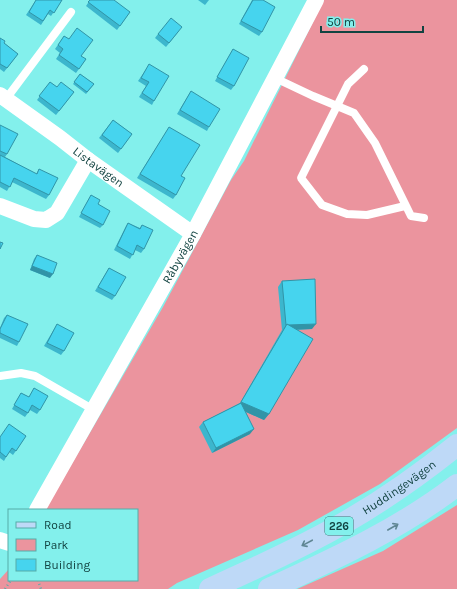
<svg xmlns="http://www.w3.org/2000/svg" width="457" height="589" viewBox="0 0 457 589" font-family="Karla,sans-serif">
<rect width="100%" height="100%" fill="#83f0ec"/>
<g fill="#eb949e">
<polygon points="324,0 457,0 457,428 380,484 298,530 177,583 168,589 0,589 0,579 9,569 9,580 137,580 137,510 45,510 163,307 231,180 244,161"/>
<polygon points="457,505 457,589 297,589 383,551"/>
</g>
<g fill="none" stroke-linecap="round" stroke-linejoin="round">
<g stroke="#56aca9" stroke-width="2.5" stroke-dasharray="1 3" stroke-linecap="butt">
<polyline points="38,580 41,589"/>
<polyline points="5,589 11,580"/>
</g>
<g stroke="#fff" stroke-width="8">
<polyline points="364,69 348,84 301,178 322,205 347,214 367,215 405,206"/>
<polyline points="275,78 313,96 354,113 375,143 411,216 424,218"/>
<polyline points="6,99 71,12"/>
<polyline points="0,376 21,373 35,376 94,410"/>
</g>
<g stroke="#fff" stroke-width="16">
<path id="s1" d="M 0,95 L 60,138 L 88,160 L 193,234"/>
<polyline points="0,206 34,219 46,220 57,213 88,160"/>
<path id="s2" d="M 37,510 L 193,234 L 316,0"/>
<polyline points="0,540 9,543"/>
</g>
<g stroke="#bed9f7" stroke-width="22">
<path id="s3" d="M 210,589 C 255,568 301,548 344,523 C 384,500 421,474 457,445"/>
<path d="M 269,589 C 334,559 400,529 457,485"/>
</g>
</g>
<g fill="#3cb6cd">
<polygon points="36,0 62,0 51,16 48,14 41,25 26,15"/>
<polygon points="90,0 130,12 117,30 86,6"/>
<polygon points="198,0 209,0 205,5"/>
<polygon points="252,0 263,0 262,32 259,36 239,24"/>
<polygon points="179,31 166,47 155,38 158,34"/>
<polygon points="64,36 81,56 86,59 76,73 56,59 60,53 55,49"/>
<polygon points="0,38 4,43 18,54 4,72 0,69"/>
<polygon points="233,49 234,86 231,90 215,81"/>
<polygon points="147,68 154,101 152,105 139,97 146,86 138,81"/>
<polygon points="80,74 94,84 86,94 73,84"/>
<polygon points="50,82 57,87 74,92 56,115 37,100"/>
<polygon points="191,91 209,127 207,131 177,114"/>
<polygon points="113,120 132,134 118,153 99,138"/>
<polygon points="0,125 7,154 5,157 36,174 39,169 49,195 46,199 12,182 7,191 0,187"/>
<polygon points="167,131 181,176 176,195 173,199 137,178"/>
<polygon points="91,195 98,204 103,225 100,228 79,217"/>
<polygon points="128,223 140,228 142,225 144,249 141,253 135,250 130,259 114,250 126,226"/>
<polygon points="37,255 50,278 30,270 34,259"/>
<polygon points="109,268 115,296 112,300 95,291"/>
<polygon points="282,281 312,329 297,330 269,414 264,420 246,412 250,434 212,453 199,427 203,422 240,403 282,330 278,287"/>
<polygon points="7,315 19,342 17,346 0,338 0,328 4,318"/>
<polygon points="57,324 64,351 61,355 44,346"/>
<polygon points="34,388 40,410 37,414 30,410 25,417 12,409 21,393 29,397"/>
<polygon points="26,436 13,455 9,452 4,461 0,458 0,437"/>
</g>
<g fill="#3194a7">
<polygon points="32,266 53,274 50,278 30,270"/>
<polygon points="316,324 312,329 283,330 286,325"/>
<polygon points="241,402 269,414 264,420 237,408"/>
<polygon points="254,429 250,434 212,453 216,448"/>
</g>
<g fill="#46d4ee" stroke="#3194a7">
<polygon points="36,0 62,0 54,13 50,10 43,21 29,12"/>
<polygon points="90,0 114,0 130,12 120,26 88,2"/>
<polygon points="253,0 263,0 275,7 262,32 241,21"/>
<polygon points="171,18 182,27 169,43 158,34"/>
<polygon points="77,28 93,40 81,56 86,59 79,69 59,55 63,49 58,45 64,36 69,39"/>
<polygon points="0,38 5,41 4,43 18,54 7,68 0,64"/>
<polygon points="233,49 249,58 234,86 217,77"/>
<polygon points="149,64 169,76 154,101 142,93 149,82 141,78"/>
<polygon points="80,74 94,84 87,92 74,82"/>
<polygon points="50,82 57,87 61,82 74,92 59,111 39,96"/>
<polygon points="191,91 220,109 209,127 180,110"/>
<polygon points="113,120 132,134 121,149 102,135"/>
<polygon points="0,125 18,134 7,154 0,151"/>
<polygon points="169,127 200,145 181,176 185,178 176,195 140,174"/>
<polygon points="0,155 37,174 39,169 58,178 49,195 14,178 10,187 0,182"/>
<polygon points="91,195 100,200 98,204 110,211 103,225 81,213"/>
<polygon points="128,223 140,229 142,225 153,230 144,249 137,245 133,255 117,246"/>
<polygon points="0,242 3,243 0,249"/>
<polygon points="37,255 57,263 53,274 32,266"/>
<polygon points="109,268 126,277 115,296 98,287"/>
<polygon points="315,279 316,324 288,325 287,324 286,325 282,281"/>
<polygon points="7,315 28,324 19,342 0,333 0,329"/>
<polygon points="57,324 74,333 64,351 47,343"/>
<polygon points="287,324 313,339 269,414 241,402"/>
<polygon points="34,388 48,396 40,410 32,405 28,413 14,405 21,393 29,397"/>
<polygon points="241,403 254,429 216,448 203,422"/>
<polygon points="9,424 26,436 16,451 12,448 6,457 0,452 0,437"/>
</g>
<defs><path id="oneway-shaft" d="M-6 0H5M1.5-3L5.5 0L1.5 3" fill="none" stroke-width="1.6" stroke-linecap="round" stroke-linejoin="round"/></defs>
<g stroke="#5f8693">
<use href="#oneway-shaft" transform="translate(393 527) rotate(-30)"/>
<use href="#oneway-shaft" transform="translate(307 543) rotate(152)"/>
</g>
<g text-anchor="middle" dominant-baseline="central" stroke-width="4" stroke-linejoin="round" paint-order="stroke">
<rect fill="#83f0ec" stroke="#347774" stroke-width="1" x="325" y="517" width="28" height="18" rx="3"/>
<g font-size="11" font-weight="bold" fill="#124341">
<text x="339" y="526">226</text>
</g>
<g font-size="12" fill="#124341" stroke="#83f0ec">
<text stroke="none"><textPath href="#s1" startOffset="122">Listavägen</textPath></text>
<text stroke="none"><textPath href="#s2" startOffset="291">Råbyvägen</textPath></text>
<text stroke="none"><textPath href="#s3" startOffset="215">Huddingevägen</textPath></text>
</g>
</g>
<rect x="8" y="509" width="130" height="72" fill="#83f0ec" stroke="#56aba8"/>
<rect x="16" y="522" width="20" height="6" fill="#bed9f7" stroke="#56aba8"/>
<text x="44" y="529" font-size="12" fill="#124341">Road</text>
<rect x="16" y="539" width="20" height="12" fill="#eb949e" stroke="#56aba8"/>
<text x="44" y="549" font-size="12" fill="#124341">Park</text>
<rect x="16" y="559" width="20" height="12" fill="#46d4ee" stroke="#56aba8"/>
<text x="44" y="569" font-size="12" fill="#124341">Building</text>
<path d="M321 26v6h102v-6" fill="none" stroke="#124341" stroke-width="2"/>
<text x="327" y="26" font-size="12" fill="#124341" stroke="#83f0ec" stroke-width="3" paint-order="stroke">50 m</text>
</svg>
